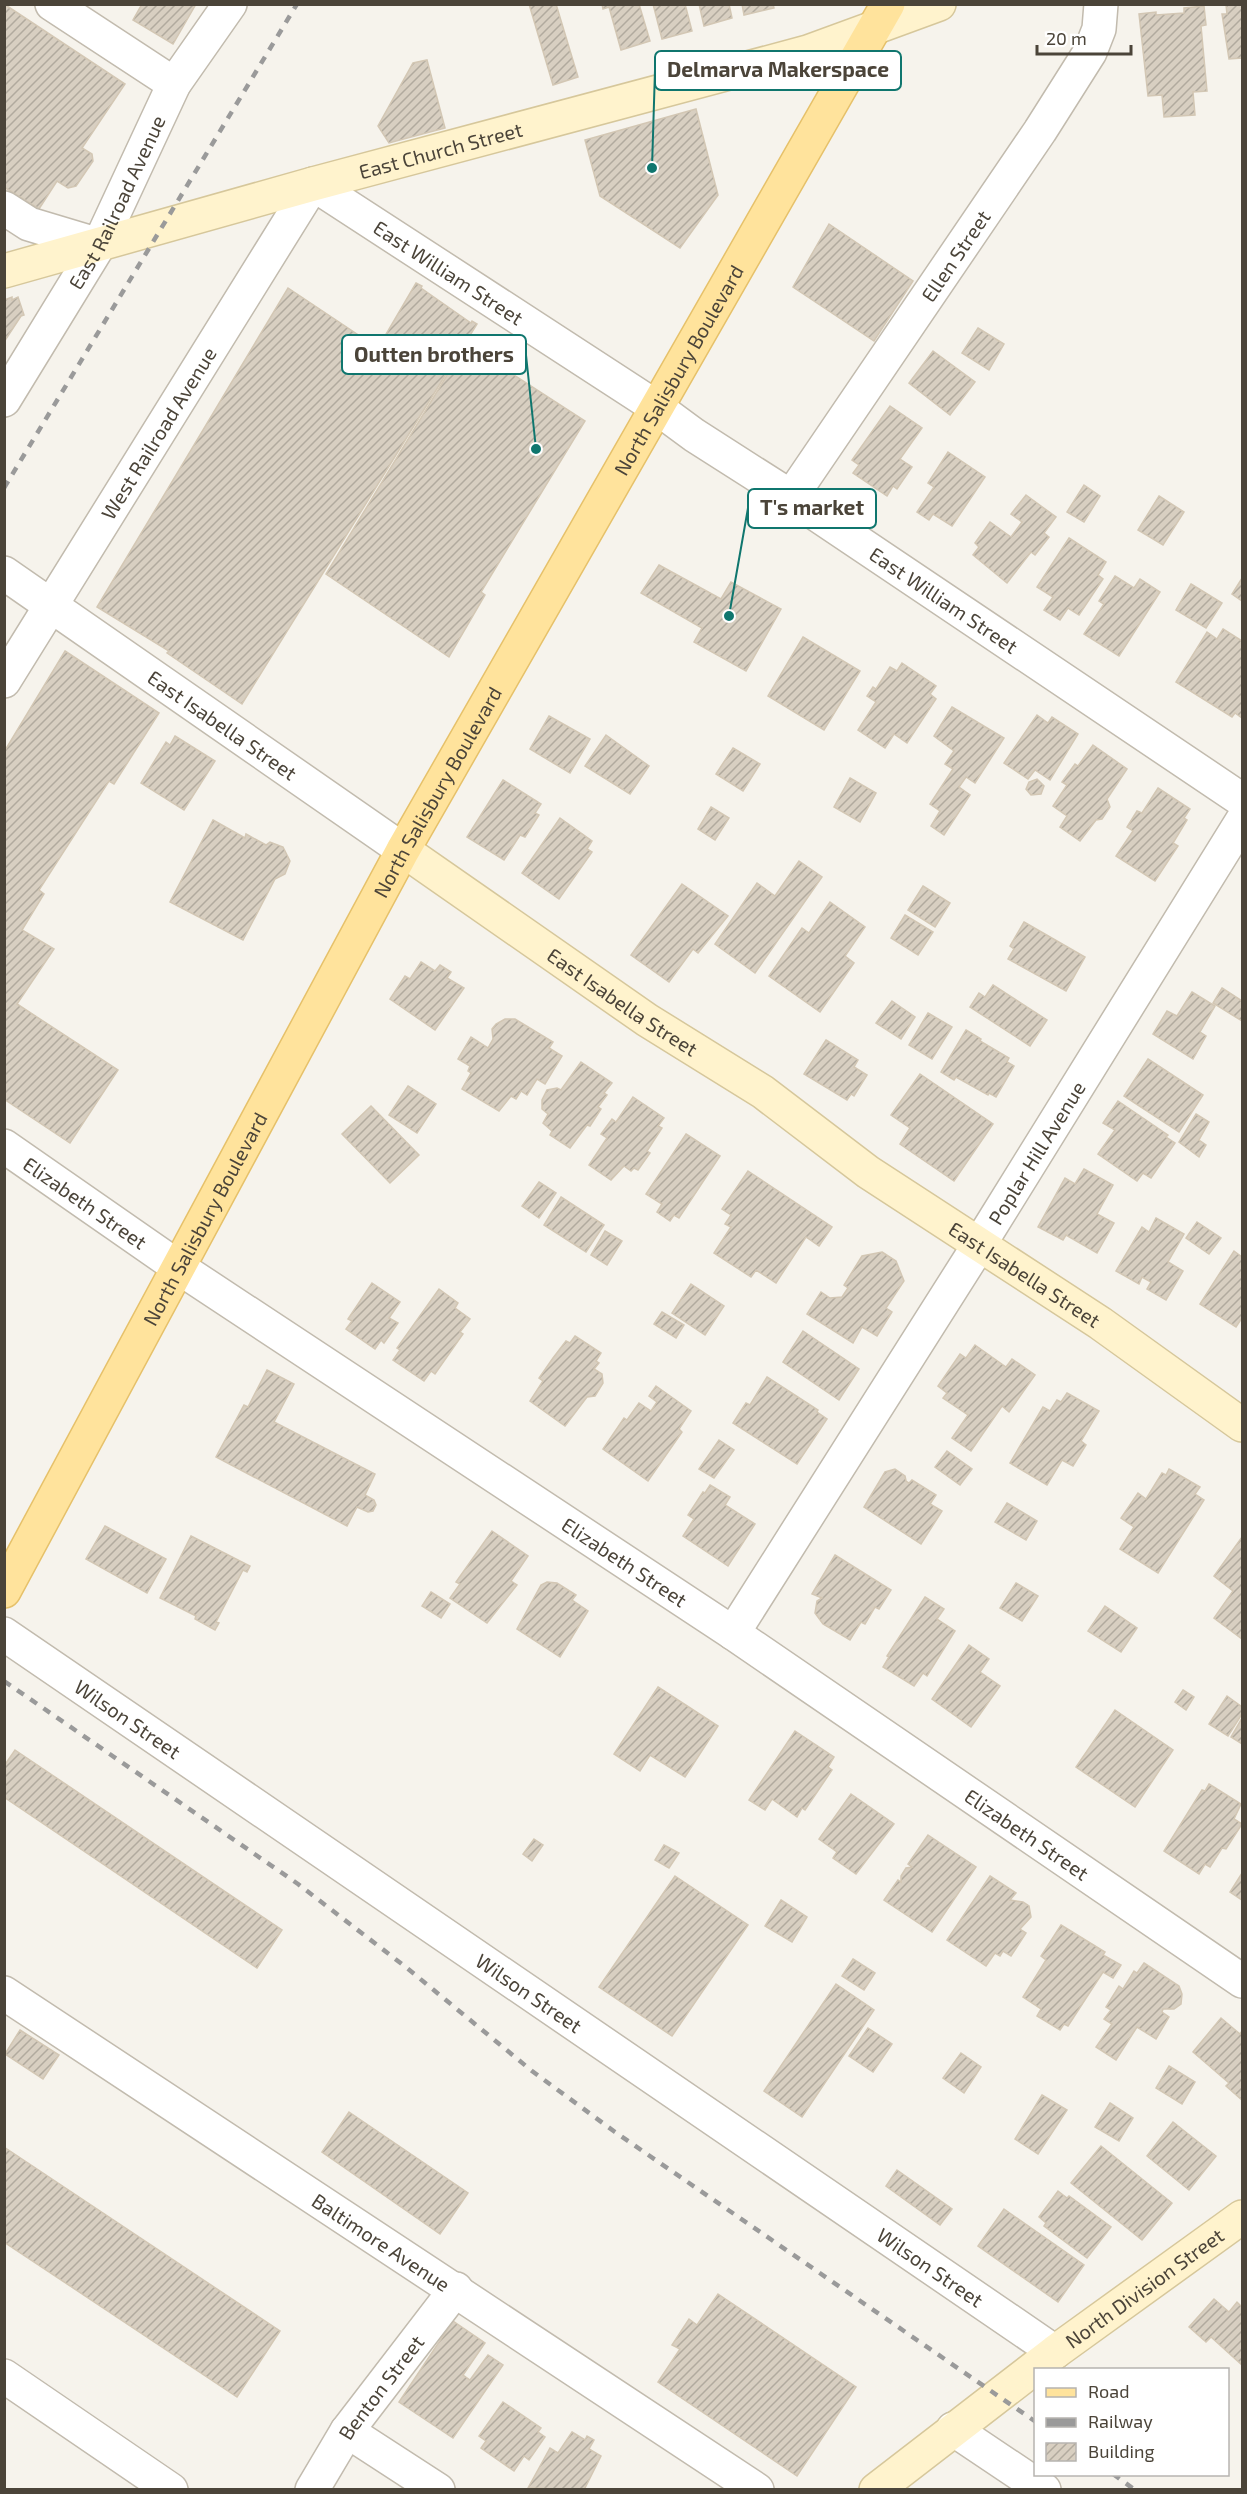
<svg xmlns="http://www.w3.org/2000/svg" width="1247" height="2494" viewBox="0 0 1247 2494" font-family="'Exo 2',sans-serif">
<defs>
<pattern id="building-hatch" width="6" height="6" patternUnits="userSpaceOnUse" patternTransform="scale(1.5)"><rect width="6" height="6" fill="#d8cfc1"/><path d="M-1 1l2-2M0 6l6-6M5 7l2-2" fill="none" stroke="#b1aa9e"/></pattern>
</defs>
<rect width="100%" height="100%" fill="#f6f3ec"/>
<g fill="url(#building-hatch)" stroke="#d3c7b4" stroke-width="1.5">
<polygon points="4,4 125,84 82,148 92,154 93,161 76,186 68,188 57,181 39,209 4,187"/>
<polygon points="142,4 196,4 173,44 133,20"/>
<polygon points="529,4 556,4 578,77 553,85"/>
<polygon points="602,4 639,4 650,41 621,50 609,7 603,9"/>
<polygon points="653,4 685,4 692,31 662,39"/>
<polygon points="699,4 729,4 732,18 704,26"/>
<polygon points="742,4 773,4 774,8 744,15"/>
<polygon points="1242,4 1242,58 1229,59 1222,14 1227,14 1226,5"/>
<polygon points="1204,6 1206,25 1201,26 1207,91 1193,92 1195,115 1164,117 1162,95 1148,96 1139,14 1156,12 1156,15 1184,13 1184,8"/>
<polygon points="427,60 445,128 389,143 378,126 413,63"/>
<polygon points="696,109 718,195 680,248 600,196 585,140"/>
<polygon points="829,224 913,281 874,341 793,287"/>
<polygon points="416,283 422,286 421,288 471,323 472,321 477,324 242,704 167,653 169,651 97,607 288,288 378,348"/>
<polygon points="12,297 12,300 18,297 24,315 21,316 4,342 4,300"/>
<polygon points="978,328 1004,344 989,370 962,353"/>
<polygon points="466,344 585,421 481,592 485,595 449,657 326,574"/>
<polygon points="933,351 975,382 950,415 909,383"/>
<polygon points="890,406 922,428 900,459 912,467 897,489 893,486 887,496 853,473 859,465 852,460"/>
<polygon points="948,452 985,477 952,526 933,514 929,520 917,512 934,487 928,483"/>
<polygon points="1084,485 1100,496 1084,522 1067,512"/>
<polygon points="1026,495 1056,517 1044,533 1049,537 1035,555 1031,552 1007,583 973,555 979,547 975,543 990,522 1011,537 1022,522 1011,514"/>
<polygon points="1159,496 1184,512 1163,545 1138,530"/>
<polygon points="1069,538 1106,562 1098,575 1103,579 1079,615 1068,608 1060,620 1044,610 1053,597 1037,587"/>
<polygon points="659,565 721,599 731,582 781,609 746,671 694,642 702,628 641,593"/>
<polygon points="1115,576 1134,588 1140,579 1160,592 1119,656 1084,634 1104,604 1099,601"/>
<polygon points="1242,578 1242,601 1232,594"/>
<polygon points="1191,584 1222,603 1206,628 1176,610"/>
<polygon points="1223,629 1242,641 1242,718 1235,713 1232,717 1176,682 1207,632 1217,639"/>
<polygon points="803,637 860,671 824,730 768,696"/>
<polygon points="65,651 159,713 114,784 109,781 39,890 44,894 22,930 54,949 17,1004 118,1070 70,1143 4,1099 4,752"/>
<polygon points="902,663 936,686 930,694 936,699 907,743 894,734 885,748 858,730 876,702 867,696 873,687 876,689 890,667 897,671"/>
<polygon points="952,707 1004,738 975,783 966,777 959,787 970,795 944,835 931,826 940,811 930,804 953,769 945,764 954,751 934,736"/>
<polygon points="1037,715 1048,723 1052,717 1078,734 1050,780 1035,770 1028,779 1004,763"/>
<polygon points="549,716 590,739 570,773 530,749"/>
<polygon points="606,735 649,766 630,794 585,766"/>
<polygon points="175,736 215,761 184,810 141,783 166,742 170,745"/>
<polygon points="1093,745 1127,769 1107,799 1110,807 1102,819 1096,820 1080,841 1060,827 1067,816 1053,806 1067,785 1062,782 1075,764 1078,766"/>
<polygon points="733,748 760,764 743,791 716,774"/>
<polygon points="850,778 876,793 860,822 834,807"/>
<polygon points="1037,779 1044,786 1041,794 1031,795 1026,789 1029,782"/>
<polygon points="503,780 541,804 535,813 539,815 525,837 520,835 504,860 467,837"/>
<polygon points="1158,788 1190,809 1184,818 1187,820 1173,843 1178,846 1155,881 1116,856 1133,831 1127,827 1137,811 1142,813"/>
<polygon points="711,807 729,818 715,840 698,829"/>
<polygon points="560,818 592,841 587,849 592,852 559,899 522,873"/>
<polygon points="213,820 245,838 246,834 266,845 270,842 283,847 290,861 285,874 275,879 243,940 170,902"/>
<polygon points="799,861 822,877 755,973 715,944 757,883 775,896"/>
<polygon points="682,884 728,916 698,953 693,949 669,982 631,955"/>
<polygon points="923,886 950,903 935,927 908,910"/>
<polygon points="830,902 865,927 845,956 854,963 820,1012 769,976 802,928 809,933"/>
<polygon points="905,915 933,932 918,955 891,938"/>
<polygon points="1024,922 1085,957 1066,991 1008,959 1014,949 1010,946"/>
<polygon points="421,962 435,971 440,965 451,972 447,978 464,988 435,1030 390,999 405,976 410,979"/>
<polygon points="993,985 1047,1020 1030,1046 970,1007 979,993 985,997"/>
<polygon points="1222,988 1242,1001 1242,1021 1213,1003"/>
<polygon points="1192,992 1215,1006 1200,1032 1206,1036 1193,1059 1153,1034 1167,1011 1177,1016"/>
<polygon points="892,1001 915,1017 901,1039 876,1023"/>
<polygon points="928,1013 952,1027 932,1059 909,1045"/>
<polygon points="505,1019 515,1019 553,1042 549,1048 562,1056 545,1084 537,1079 527,1095 521,1091 516,1099 511,1096 499,1111 462,1089 471,1073 468,1071 470,1066 458,1059 471,1037 488,1048 493,1039 492,1029 496,1024"/>
<polygon points="966,1030 981,1039 980,1041 1009,1058 1007,1062 1014,1066 996,1097 989,1093 988,1095 956,1077 954,1080 941,1072"/>
<polygon points="826,1040 858,1060 854,1067 867,1075 854,1096 851,1094 847,1100 804,1074"/>
<polygon points="1148,1059 1203,1095 1179,1132 1124,1096"/>
<polygon points="581,1062 612,1083 604,1093 607,1095 598,1107 601,1109 590,1126 587,1125 570,1148 550,1135 552,1131 543,1123 548,1114 542,1109 542,1100 547,1090 557,1088 561,1090"/>
<polygon points="920,1074 993,1124 954,1181 900,1144 910,1128 891,1115"/>
<polygon points="408,1086 436,1104 417,1133 389,1115"/>
<polygon points="633,1097 664,1118 658,1126 662,1128 647,1151 650,1153 638,1170 634,1168 631,1171 624,1166 611,1180 589,1165 607,1138 601,1134 612,1119 616,1122"/>
<polygon points="1118,1101 1168,1135 1166,1137 1175,1143 1151,1178 1143,1173 1137,1181 1098,1154 1115,1130 1103,1123"/>
<polygon points="371,1106 419,1155 390,1183 342,1134"/>
<polygon points="1196,1114 1209,1122 1199,1140 1206,1145 1199,1157 1179,1142"/>
<polygon points="686,1134 720,1156 679,1218 674,1215 670,1221 657,1212 662,1204 646,1194"/>
<polygon points="1084,1169 1113,1185 1097,1214 1114,1223 1097,1253 1066,1235 1063,1240 1038,1227 1065,1178 1075,1184"/>
<polygon points="748,1171 832,1227 819,1246 806,1237 776,1283 756,1270 751,1277 714,1253 731,1227 725,1224 731,1215 722,1209"/>
<polygon points="539,1182 556,1193 539,1218 522,1206"/>
<polygon points="561,1197 604,1225 586,1252 544,1225"/>
<polygon points="1156,1218 1184,1234 1168,1262 1183,1271 1166,1300 1147,1289 1151,1282 1142,1277 1139,1284 1116,1271 1142,1227 1149,1232"/>
<polygon points="1197,1222 1221,1238 1209,1254 1186,1238"/>
<polygon points="605,1231 622,1241 607,1265 591,1255"/>
<polygon points="1234,1251 1242,1257 1242,1318 1236,1327 1200,1304"/>
<polygon points="882,1252 896,1261 904,1281 886,1308 892,1312 877,1336 862,1327 853,1343 807,1314 821,1292 830,1298 842,1297 848,1288 844,1285 862,1256"/>
<polygon points="372,1283 400,1302 389,1318 398,1323 384,1343 381,1340 375,1349 346,1329 352,1321 348,1319"/>
<polygon points="691,1284 724,1306 705,1335 672,1313"/>
<polygon points="439,1289 458,1303 455,1308 470,1319 460,1332 463,1334 435,1374 431,1371 424,1381 393,1360 400,1350 397,1348"/>
<polygon points="662,1312 684,1325 676,1338 654,1324"/>
<polygon points="803,1331 859,1369 839,1400 783,1362"/>
<polygon points="575,1336 601,1353 596,1361 599,1363 594,1369 602,1374 603,1383 595,1396 587,1397 565,1426 530,1401 543,1381 539,1378 553,1358 566,1341 570,1343"/>
<polygon points="975,1345 1006,1367 1012,1359 1035,1375 1009,1412 1002,1406 971,1451 952,1438 968,1415 943,1398 947,1393 938,1386 960,1354 966,1358"/>
<polygon points="267,1370 294,1384 274,1422 375,1474 365,1495 374,1500 376,1505 373,1511 368,1512 357,1507 347,1526 216,1457 244,1405 248,1407"/>
<polygon points="767,1377 818,1410 817,1412 827,1419 797,1464 733,1423 746,1403 750,1405"/>
<polygon points="656,1386 691,1411 679,1429 682,1432 648,1481 603,1449 624,1418 627,1420 639,1403 651,1411 657,1402 649,1396"/>
<polygon points="1067,1393 1099,1411 1081,1441 1086,1445 1073,1466 1062,1460 1047,1485 1010,1463 1043,1407 1050,1411 1057,1400 1061,1402"/>
<polygon points="719,1440 734,1450 714,1478 699,1469"/>
<polygon points="947,1451 972,1469 960,1485 935,1467"/>
<polygon points="895,1469 905,1476 906,1481 909,1483 912,1480 936,1495 930,1504 942,1511 921,1544 864,1507 885,1472"/>
<polygon points="1169,1469 1200,1487 1195,1494 1204,1500 1158,1573 1120,1549 1134,1527 1121,1518 1138,1493 1146,1499 1162,1473 1166,1475"/>
<polygon points="710,1485 730,1497 725,1505 755,1524 728,1566 683,1536 694,1519 688,1515 703,1492 705,1493"/>
<polygon points="1007,1503 1037,1521 1026,1540 995,1522"/>
<polygon points="105,1526 166,1559 147,1593 86,1559"/>
<polygon points="492,1531 528,1556 511,1581 517,1585 487,1623 450,1598 460,1584 456,1582"/>
<polygon points="191,1536 250,1566 247,1572 243,1570 216,1622 219,1623 215,1630 195,1619 196,1616 160,1598"/>
<polygon points="1242,1537 1242,1639 1214,1618 1233,1591 1214,1576"/>
<polygon points="835,1555 891,1590 879,1609 875,1607 865,1624 861,1622 850,1640 823,1624 815,1613 817,1601 822,1598 812,1594"/>
<polygon points="547,1582 557,1583 576,1595 572,1600 588,1611 560,1657 517,1629 541,1585"/>
<polygon points="1016,1583 1038,1596 1022,1621 1000,1608"/>
<polygon points="431,1592 450,1604 441,1618 422,1606"/>
<polygon points="925,1597 944,1609 937,1619 955,1631 927,1676 923,1673 914,1686 883,1667 889,1657 887,1656"/>
<polygon points="1105,1606 1137,1628 1121,1652 1088,1631"/>
<polygon points="969,1645 989,1659 980,1672 1000,1686 971,1727 932,1699"/>
<polygon points="658,1687 718,1726 685,1777 650,1755 640,1771 614,1754"/>
<polygon points="1183,1690 1194,1697 1186,1710 1175,1702"/>
<polygon points="1227,1696 1242,1707 1242,1714 1228,1736 1209,1724"/>
<polygon points="1115,1710 1173,1750 1135,1807 1076,1767"/>
<polygon points="1242,1718 1242,1744 1231,1737"/>
<polygon points="795,1731 834,1757 828,1767 832,1770 805,1810 802,1808 797,1817 772,1799 765,1810 749,1800"/>
<polygon points="15,1750 282,1930 257,1968 4,1797 4,1766"/>
<polygon points="1209,1784 1241,1804 1234,1819 1242,1824 1226,1849 1222,1848 1210,1867 1205,1864 1199,1874 1164,1851 1202,1790 1205,1791"/>
<polygon points="851,1794 894,1824 856,1874 833,1858 837,1852 819,1839"/>
<polygon points="928,1835 976,1867 932,1932 884,1900 898,1880 901,1882 901,1876 906,1868 912,1867 908,1864"/>
<polygon points="534,1839 543,1845 532,1861 523,1854"/>
<polygon points="664,1845 679,1853 669,1868 655,1860"/>
<polygon points="1242,1873 1242,1900 1230,1892"/>
<polygon points="675,1876 748,1925 672,2036 599,1987"/>
<polygon points="990,1876 1016,1893 1010,1900 1023,1902 1029,1906 1031,1917 1020,1929 1026,1933 1011,1956 1003,1951 1000,1956 995,1953 986,1966 947,1940"/>
<polygon points="781,1900 807,1917 792,1942 765,1926"/>
<polygon points="1061,1925 1105,1952 1103,1955 1121,1965 1113,1978 1103,1972 1068,2026 1064,2024 1060,2030 1037,2016 1041,2009 1023,1997 1046,1960 1041,1956"/>
<polygon points="853,1959 875,1973 864,1990 842,1976"/>
<polygon points="1144,1963 1179,1986 1182,1994 1181,2004 1174,2009 1163,2009 1162,2012 1169,2017 1156,2039 1137,2027 1116,2060 1096,2047 1112,2024 1104,2019 1111,2010 1106,2007 1119,1986 1123,1989 1134,1971 1137,1973"/>
<polygon points="836,1984 874,2010 802,2117 764,2091"/>
<polygon points="1221,2018 1240,2034 1242,2031 1242,2100 1226,2086 1229,2083 1193,2052"/>
<polygon points="868,2028 892,2044 873,2072 849,2056"/>
<polygon points="20,2030 59,2055 43,2079 5,2054"/>
<polygon points="961,2053 981,2067 964,2093 943,2078"/>
<polygon points="1169,2066 1195,2082 1182,2104 1156,2088"/>
<polygon points="1042,2095 1067,2110 1038,2154 1015,2139"/>
<polygon points="1110,2103 1133,2118 1119,2141 1095,2127"/>
<polygon points="349,2112 468,2193 440,2234 322,2152"/>
<polygon points="1173,2122 1216,2156 1189,2190 1147,2156"/>
<polygon points="1101,2146 1172,2203 1142,2240 1071,2183"/>
<polygon points="4,2147 280,2331 237,2397 4,2242"/>
<polygon points="897,2170 952,2209 940,2225 886,2186"/>
<polygon points="1058,2191 1067,2198 1069,2196 1111,2227 1087,2258 1044,2226 1046,2223 1039,2217"/>
<polygon points="1004,2209 1084,2265 1058,2302 978,2246"/>
<polygon points="718,2294 856,2387 797,2476 658,2382 680,2349 672,2345 689,2319 697,2325"/>
<polygon points="1214,2299 1229,2312 1237,2302 1242,2307 1242,2365 1211,2337 1206,2342 1189,2327"/>
<polygon points="453,2321 485,2343 463,2375 470,2380 488,2355 503,2365 453,2438 399,2402"/>
<polygon points="503,2402 541,2428 538,2432 545,2437 529,2460 524,2456 514,2471 481,2448 486,2441 479,2436"/>
<polygon points="572,2432 585,2440 587,2436 594,2440 589,2449 601,2456 584,2490 528,2488 550,2448 558,2453"/>
</g>
<g fill="none" stroke-linecap="round" stroke-linejoin="round">
<defs>
<g id="street">
<polyline points="52,4 174,84"/>
<polyline points="4,208 29,224 99,245"/>
<path id="s1" d="M 4,400 L 99,245 L 174,84 L 230,4"/>
<path id="s2" d="M 791,497 L 1040,131 L 1090,52 L 1099,29 L 1101,4"/>
<path id="s3" d="M 4,573 L 403,850"/>
<path id="s4" d="M 4,681 L 313,184 L 656,407 L 694,435 L 791,497 L 1242,800"/>
<path id="s5" d="M 4,1146 L 178,1267 L 733,1633 L 1242,1981"/>
<path id="s6" d="M 733,1633 L 979,1245 L 1242,821"/>
<path id="s7" d="M 4,1634 L 1055,2352"/>
<path id="s8" d="M 4,1993 L 757,2490"/>
<polyline points="4,2376 171,2490"/>
<polyline points="953,2429 1044,2490"/>
<polyline points="347,2431 438,2490"/>
<path id="s9" d="M 312,2490 L 347,2431 L 456,2289"/>
</g>
<g id="secondary">
<path id="s10" d="M 4,271 L 313,184 L 808,52 L 939,4"/>
<path id="s11" d="M 403,850 L 647,1020 L 763,1092 L 868,1172 L 1100,1323 L 1242,1425"/>
<path id="s12" d="M 876,2490 L 1055,2352 L 1242,2217"/>
</g>
<g id="primary">
<path id="s13" d="M 4,1591 L 403,850 L 888,4"/>
</g>
</defs>
<use href="#street" stroke="#c2bbae" stroke-width="36"/>
<use href="#secondary" stroke="#d6c79b" stroke-width="36"/>
<use href="#primary" stroke="#e6c16a" stroke-width="36"/>
<use href="#street" stroke="#fff" stroke-width="33"/>
<use href="#secondary" stroke="#fff3cd" stroke-width="33"/>
<use href="#primary" stroke="#ffe39c" stroke-width="33"/>
<g stroke="#9a9a9a" stroke-width="4.5" stroke-dasharray="8 8" stroke-linecap="butt">
<polyline points="4,488 297,4"/>
<polyline points="4,1681 298,1884 407,1968 532,2071 615,2132 1036,2422"/>
<polyline points="1113,2474 1135,2490"/>
</g>
</g>
<g text-anchor="middle" dominant-baseline="central" stroke-width="4.5" stroke-linejoin="round" paint-order="stroke">
<g font-size="20" fill="#4b4439" stroke="#fff">
<text stroke="none"><textPath href="#s10" startOffset="453">East Church Street</textPath></text>
<text stroke="none"><textPath href="#s1" startOffset="228">East Railroad Avenue</textPath></text>
<text stroke="none"><textPath href="#s2" startOffset="292">Ellen Street</textPath></text>
<text stroke="none"><textPath href="#s4" startOffset="747">East William Street</textPath></text>
<text stroke="none"><textPath href="#s13" startOffset="1395">North Salisbury Boulevard</textPath></text>
<text stroke="none"><textPath href="#s4" startOffset="292">West Railroad Avenue</textPath></text>
<text stroke="none"><textPath href="#s4" startOffset="1341">East William Street</textPath></text>
<text stroke="none"><textPath href="#s3" startOffset="266">East Isabella Street</textPath></text>
<text stroke="none"><textPath href="#s13" startOffset="909">North Salisbury Boulevard</textPath></text>
<text stroke="none"><textPath href="#s11" startOffset="267">East Isabella Street</textPath></text>
<text stroke="none"><textPath href="#s6" startOffset="568">Poplar Hill Avenue</textPath></text>
<text stroke="none"><textPath href="#s5" startOffset="99">Elizabeth Street</textPath></text>
<text stroke="none"><textPath href="#s13" startOffset="423">North Salisbury Boulevard</textPath></text>
<text stroke="none"><textPath href="#s11" startOffset="753">East Isabella Street</textPath></text>
<text stroke="none"><textPath href="#s5" startOffset="747">Elizabeth Street</textPath></text>
<text stroke="none"><textPath href="#s7" startOffset="150">Wilson Street</textPath></text>
<text stroke="none"><textPath href="#s5" startOffset="1233">Elizabeth Street</textPath></text>
<text stroke="none"><textPath href="#s7" startOffset="636">Wilson Street</textPath></text>
<text stroke="none"><textPath href="#s8" startOffset="452">Baltimore Avenue</textPath></text>
<text stroke="none"><textPath href="#s7" startOffset="1122">Wilson Street</textPath></text>
<text stroke="none"><textPath href="#s12" startOffset="336">North Division Street</textPath></text>
<text stroke="none"><textPath href="#s9" startOffset="124">Benton Street</textPath></text>
</g>
</g>
<path fill="none" stroke="#0f766e" stroke-width="2" d="M652 168L655 70M536 449L526 355M729 616L748 508"/>
<g fill="#0f766e" stroke="#fff" stroke-width="2">
<circle cx="652" cy="168" r="6"/>
<circle cx="536" cy="449" r="6"/>
<circle cx="729" cy="616" r="6"/>
</g>
<g fill="#fff" stroke="#0f766e" stroke-width="2">
<rect x="655" y="51" width="246" height="39" rx="6"/>
<rect x="342" y="335" width="184" height="39" rx="6"/>
<rect x="748" y="489" width="128" height="39" rx="6"/>
</g>
<g font-size="21" text-anchor="middle" font-weight="bold" fill="#4b4439">
<text x="778" y="77">Delmarva Makerspace</text>
<text x="434" y="362">Outten brothers</text>
<text x="812" y="515">T's market</text>
</g>
<rect width="1247" height="2494" fill="none" stroke="#4b4439" stroke-width="12"/>
<rect x="1034" y="2368" width="195" height="108" fill="#ffffff" stroke="#b7b4b0" stroke-width="1.5"/>
<rect x="1046" y="2388" width="30" height="9" fill="#ffe39c" stroke="#b7b4b0" stroke-width="1.5"/>
<text x="1088" y="2398" font-size="18" fill="#4b4439">Road</text>
<rect x="1046" y="2418" width="30" height="9" fill="#9a9a9a" stroke="#b7b4b0" stroke-width="1.5"/>
<text x="1088" y="2428" font-size="18" fill="#4b4439">Railway</text>
<rect x="1046" y="2443" width="30" height="18" fill="url(#building-hatch)" stroke="#b7b4b0" stroke-width="1.5"/>
<text x="1088" y="2458" font-size="18" fill="#4b4439">Building</text>
<path d="M1037 45v9h94v-9" fill="none" stroke="#4b4439" stroke-width="3"/>
<text x="1046" y="45" font-size="18" fill="#4b4439" stroke="#ffffff" stroke-width="4.5" paint-order="stroke">20 m</text>
</svg>
